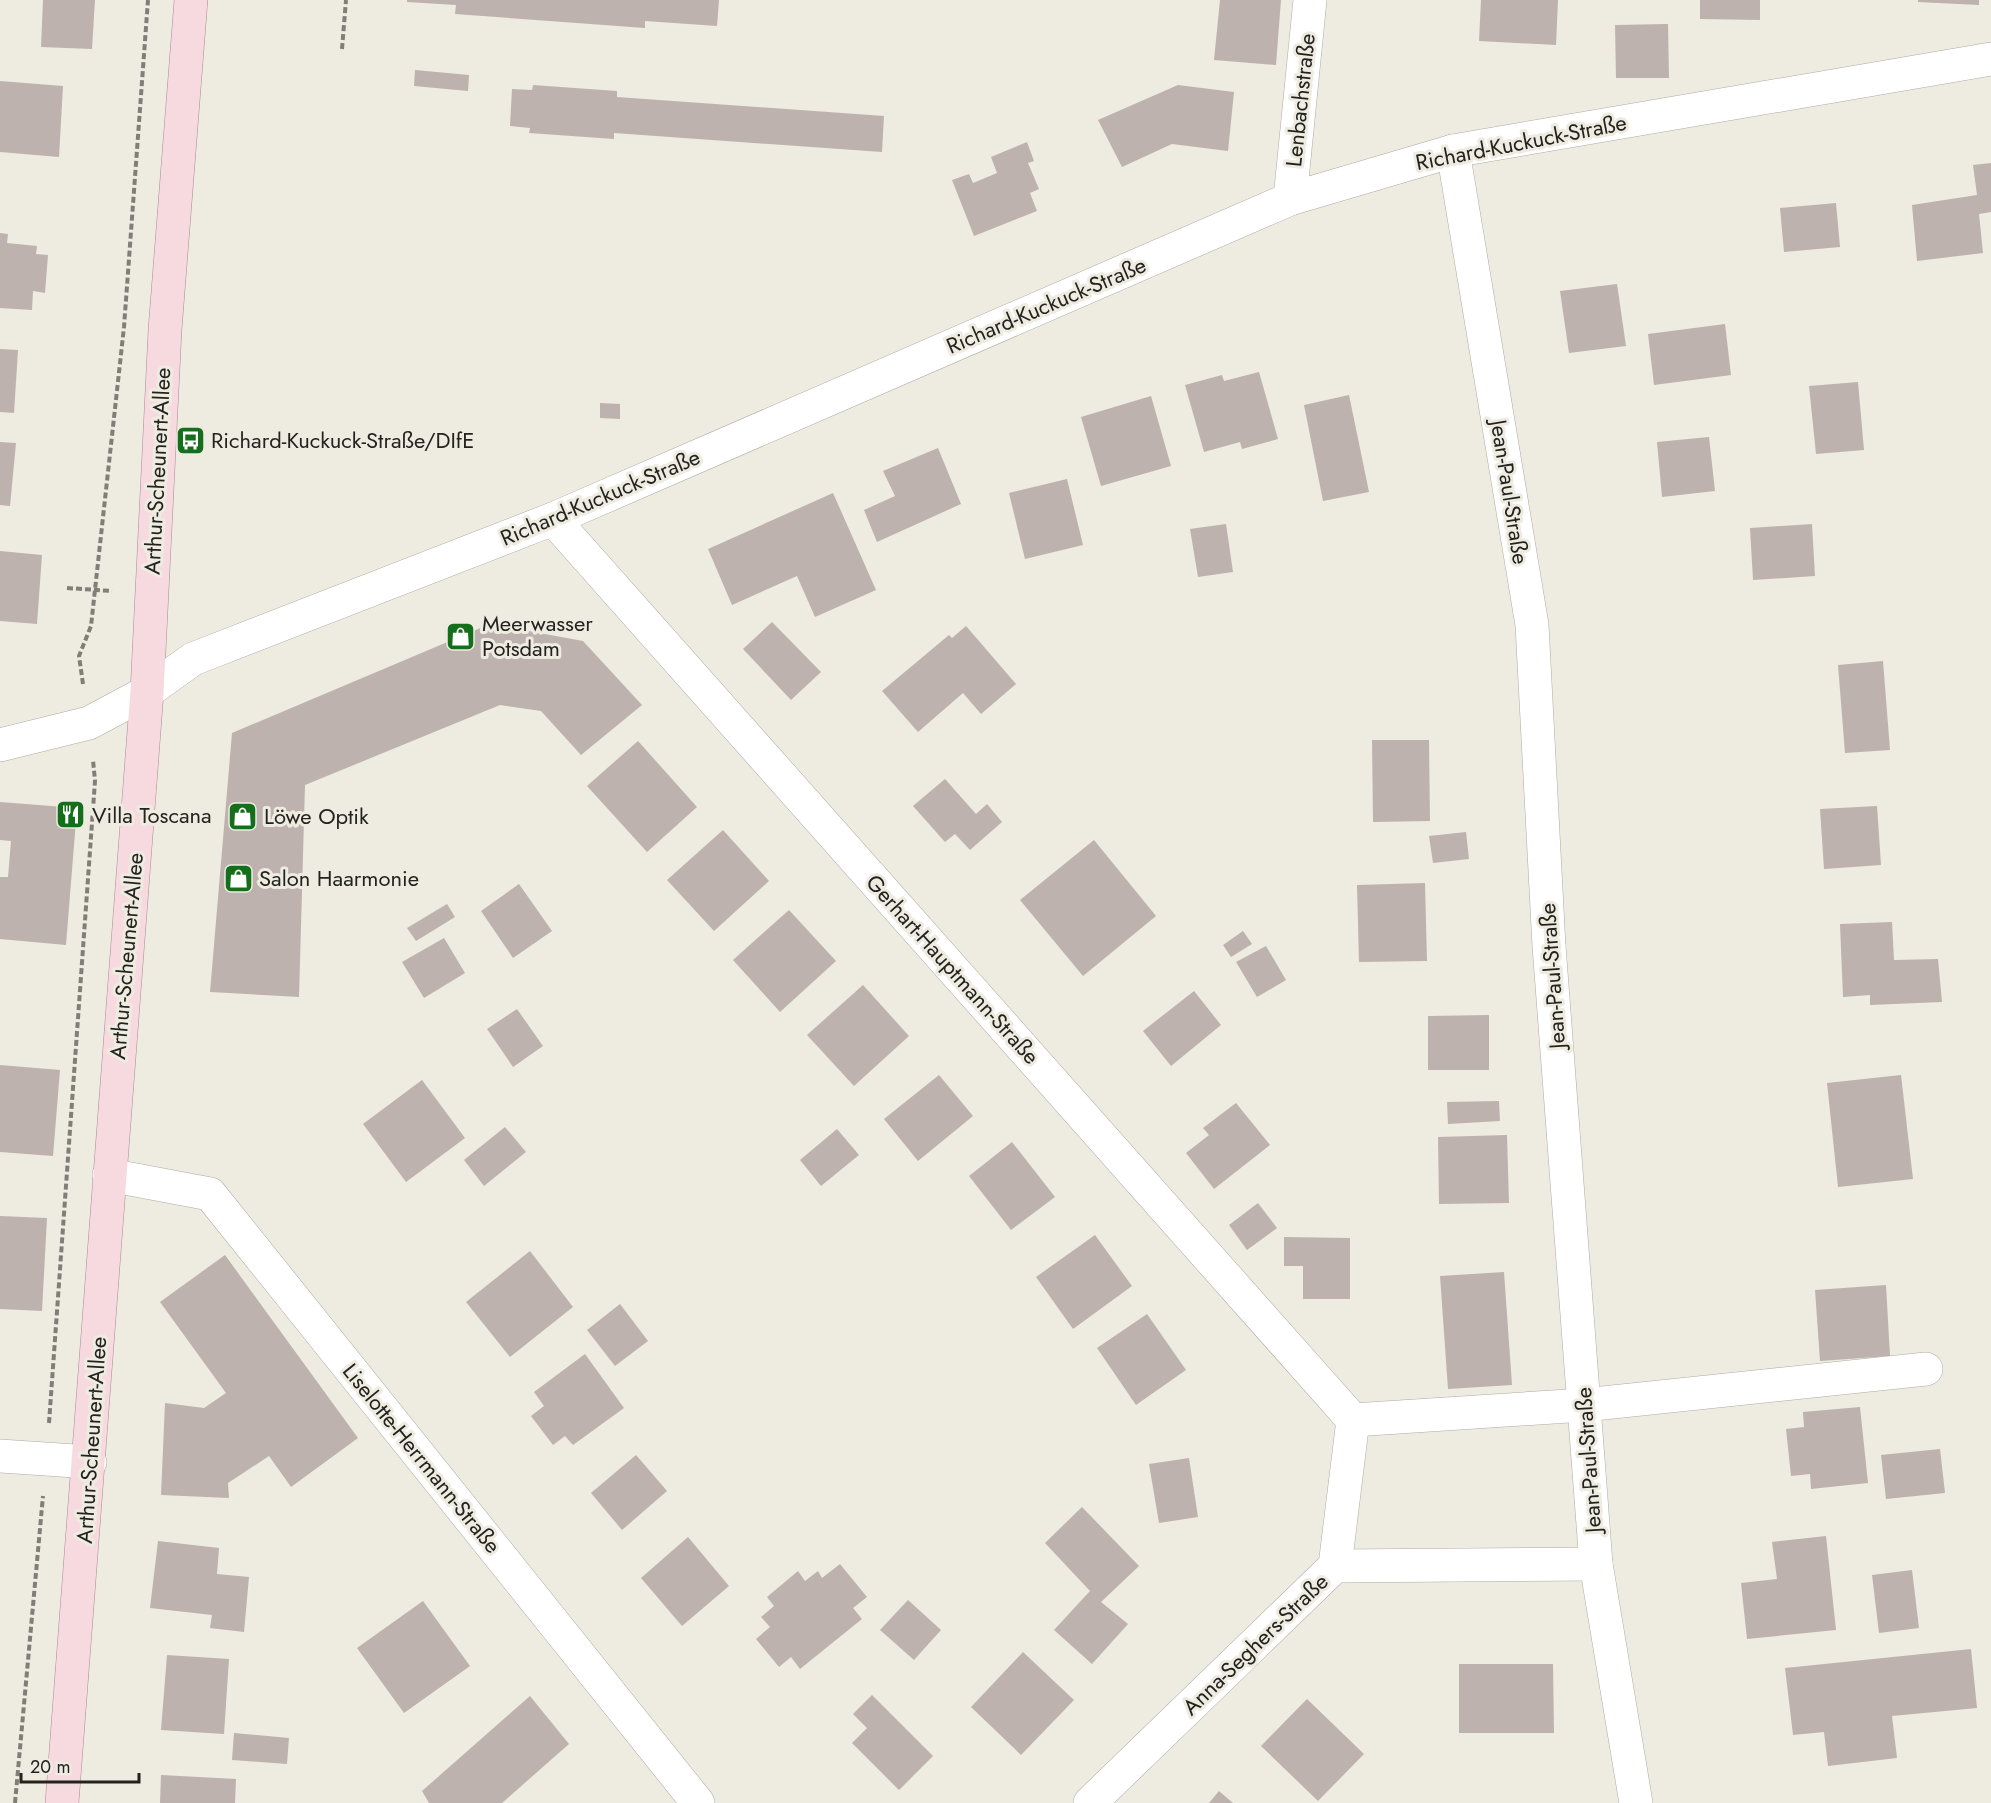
<svg xmlns="http://www.w3.org/2000/svg" width="1991" height="1803" viewBox="0 0 1991 1803" font-family="Jost,sans-serif">
<rect width="100%" height="100%" fill="#eeebe1"/>
<g fill="#bdb2ae">
<polygon points="43,0 95,0 92,49 41,47"/>
<polygon points="407,0 719,0 717,26 645,21 645,28 455,14 456,5 407,2"/>
<polygon points="1220,0 1281,0 1276,65 1214,60"/>
<polygon points="1481,0 1558,0 1556,45 1479,41"/>
<polygon points="1700,0 1760,0 1760,20 1700,19"/>
<polygon points="1918,0 1979,0 1979,5 1918,2"/>
<polygon points="1668,24 1669,78 1616,78 1615,25"/>
<polygon points="415,70 469,75 468,91 414,86"/>
<polygon points="0,81 63,86 59,157 0,152"/>
<polygon points="533,85 617,91 617,97 884,116 882,152 614,133 614,139 529,133 530,128 510,126 512,89 532,90"/>
<polygon points="1178,85 1234,92 1228,151 1172,144 1122,167 1098,120"/>
<polygon points="1027,142 1034,161 1028,163 1039,189 1030,193 1037,211 974,236 952,180 969,174 973,183 997,173 991,157"/>
<polygon points="1991,163 1991,212 1979,214 1983,253 1917,261 1912,205 1977,195 1973,165"/>
<polygon points="1836,203 1840,247 1784,252 1780,208"/>
<polygon points="0,233 8,234 7,243 37,246 36,254 48,255 45,293 33,291 32,310 0,308"/>
<polygon points="1617,284 1626,346 1569,353 1560,291"/>
<polygon points="1725,324 1731,375 1654,385 1648,334"/>
<polygon points="0,349 18,350 14,413 0,412"/>
<polygon points="1259,372 1278,439 1242,449 1240,442 1204,452 1185,385 1222,375 1224,381"/>
<polygon points="1858,382 1864,450 1816,454 1809,386"/>
<polygon points="1349,395 1369,492 1323,501 1304,405"/>
<polygon points="1151,396 1171,466 1101,486 1081,417"/>
<polygon points="600,403 620,404 620,419 600,418"/>
<polygon points="1709,437 1715,491 1662,497 1657,442"/>
<polygon points="0,442 16,443 10,506 0,505"/>
<polygon points="938,448 961,504 877,542 864,510 895,496 883,471"/>
<polygon points="1067,479 1083,545 1025,559 1009,493"/>
<polygon points="833,493 876,590 815,617 797,576 732,605 708,549"/>
<polygon points="1226,524 1233,572 1198,577 1190,529"/>
<polygon points="1812,524 1815,576 1753,580 1750,528"/>
<polygon points="0,551 42,555 37,624 0,621"/>
<polygon points="772,622 821,672 791,700 743,649"/>
<polygon points="490,624 583,641 642,705 581,755 541,711 500,705 305,785 299,997 210,992 232,733"/>
<polygon points="966,626 1016,684 981,714 963,693 918,732 882,691 949,635 952,638"/>
<polygon points="1883,661 1890,750 1845,753 1838,665"/>
<polygon points="1372,740 1429,740 1430,821 1373,822"/>
<polygon points="638,741 697,807 647,852 587,786"/>
<polygon points="945,779 976,814 987,804 1002,822 970,850 955,834 945,842 913,806"/>
<polygon points="0,802 77,808 66,945 0,939 0,877 8,877 11,841 0,840"/>
<polygon points="1877,806 1881,865 1824,869 1820,809"/>
<polygon points="723,830 769,881 714,931 667,880"/>
<polygon points="1466,832 1469,859 1433,863 1429,836"/>
<polygon points="1094,840 1156,916 1083,976 1020,900"/>
<polygon points="1425,883 1427,961 1359,962 1357,885"/>
<polygon points="519,884 552,931 513,958 481,911"/>
<polygon points="447,904 455,917 416,941 407,928"/>
<polygon points="789,910 836,961 780,1012 733,960"/>
<polygon points="1892,922 1894,960 1938,959 1942,1002 1870,1005 1870,995 1843,997 1840,924"/>
<polygon points="1243,931 1252,944 1231,957 1223,945"/>
<polygon points="444,938 465,973 424,998 402,962"/>
<polygon points="1266,946 1286,980 1257,997 1236,962"/>
<polygon points="863,985 909,1036 854,1086 807,1035"/>
<polygon points="1194,991 1221,1025 1171,1066 1143,1031"/>
<polygon points="517,1009 543,1046 513,1067 487,1029"/>
<polygon points="1489,1015 1489,1070 1428,1070 1428,1016"/>
<polygon points="0,1065 60,1070 53,1156 0,1152"/>
<polygon points="939,1075 973,1116 918,1161 884,1119"/>
<polygon points="1901,1075 1913,1179 1838,1187 1827,1083"/>
<polygon points="422,1080 465,1138 406,1182 363,1124"/>
<polygon points="1499,1101 1500,1121 1448,1124 1447,1102"/>
<polygon points="1236,1103 1270,1145 1214,1189 1186,1153 1209,1135 1203,1128"/>
<polygon points="505,1127 526,1152 484,1186 464,1160"/>
<polygon points="837,1129 859,1155 821,1186 800,1160"/>
<polygon points="1507,1135 1509,1203 1439,1204 1438,1137"/>
<polygon points="1012,1142 1055,1197 1011,1230 969,1176"/>
<polygon points="1258,1203 1277,1228 1247,1250 1229,1225"/>
<polygon points="0,1216 47,1218 42,1311 0,1309"/>
<polygon points="1095,1235 1132,1286 1073,1329 1036,1277"/>
<polygon points="1284,1237 1350,1238 1350,1299 1303,1299 1303,1266 1284,1266"/>
<polygon points="530,1251 573,1307 510,1357 466,1302"/>
<polygon points="225,1255 358,1438 291,1487 269,1456 228,1483 229,1498 161,1495 165,1403 204,1408 226,1393 160,1302"/>
<polygon points="1504,1272 1512,1385 1448,1389 1440,1276"/>
<polygon points="1886,1285 1890,1356 1820,1361 1815,1290"/>
<polygon points="620,1304 648,1341 615,1366 587,1330"/>
<polygon points="1147,1314 1186,1370 1136,1405 1097,1348"/>
<polygon points="585,1354 624,1408 573,1445 565,1436 553,1445 531,1416 544,1406 534,1392"/>
<polygon points="1860,1407 1868,1483 1811,1489 1810,1474 1791,1476 1786,1429 1804,1427 1803,1412"/>
<polygon points="1940,1449 1945,1493 1886,1499 1881,1455"/>
<polygon points="636,1455 667,1491 622,1530 591,1493"/>
<polygon points="1189,1458 1198,1517 1159,1523 1149,1464"/>
<polygon points="1082,1507 1139,1566 1101,1602 1128,1624 1092,1664 1054,1630 1090,1591 1045,1543"/>
<polygon points="1826,1536 1836,1630 1747,1639 1741,1583 1777,1579 1772,1542"/>
<polygon points="688,1537 729,1586 682,1626 641,1578"/>
<polygon points="158,1541 219,1548 217,1574 249,1577 244,1632 210,1628 212,1615 150,1608"/>
<polygon points="840,1564 867,1597 853,1608 862,1619 800,1669 791,1657 779,1667 756,1639 770,1627 761,1617 774,1606 767,1597 798,1571 805,1581 818,1571 822,1578"/>
<polygon points="1912,1570 1919,1628 1879,1633 1872,1575"/>
<polygon points="908,1600 941,1630 914,1660 880,1630"/>
<polygon points="423,1601 470,1666 404,1713 357,1648"/>
<polygon points="1971,1649 1977,1708 1892,1716 1897,1758 1828,1766 1824,1732 1793,1735 1785,1668"/>
<polygon points="1023,1652 1074,1700 1021,1755 971,1707"/>
<polygon points="167,1655 229,1659 224,1734 161,1730"/>
<polygon points="1459,1664 1553,1664 1554,1733 1459,1733"/>
<polygon points="872,1695 933,1756 899,1790 852,1743 867,1728 853,1714"/>
<polygon points="530,1696 569,1744 502,1803 429,1803 422,1791"/>
<polygon points="1307,1699 1364,1754 1318,1801 1261,1746"/>
<polygon points="234,1733 289,1738 287,1764 232,1760"/>
<polygon points="161,1775 236,1779 235,1803 160,1803"/>
<polygon points="1219,1791 1233,1803 1209,1803"/>
</g>
<g fill="none" stroke-linecap="round" stroke-linejoin="round">
<defs>
<g id="minor">
<polyline points="1453,151 1532,625 1549,946 1596,1564 1636,1803"/>
<polyline points="1290,199 1310,0"/>
<polyline points="553,519 1353,1420 1584,1405 1926,1369"/>
<polyline points="0,745 89,723 147,692 193,659 553,519 1290,199 1453,151 1991,59"/>
<polyline points="109,1175 210,1194 698,1803"/>
<polyline points="0,1456 90,1462"/>
<polyline points="1335,1566 1353,1420"/>
<polyline points="1090,1803 1335,1566 1596,1564"/>
</g>
<polyline id="major" points="62,1803 147,692 165,330 191,0"/>
</defs>
<use href="#minor" stroke="#aeaba2" stroke-width="34"/>
<use href="#major" stroke="#aa898f" stroke-width="34"/>
<g stroke="#807e77" stroke-width="4" stroke-dasharray="6 3" stroke-linecap="butt">
<polyline points="342,49 346,0"/>
<polyline points="67,588 112,591"/>
<polyline points="83,684 79,656 91,626 124,327 148,0"/>
<polyline points="49,1423 95,781 93,760"/>
<polyline points="15,1803 43,1496"/>
</g>
<use href="#minor" stroke="#fff" stroke-width="33"/>
<use href="#major" stroke="#f7dae0" stroke-width="33"/>
</g>
<defs>
<symbol id="bus-square" viewBox="-11 -11 22 22"><rect x="-9" y="-9" width="18" height="18" rx="4" fill="#146f1a" stroke="#eeebe1"/><path d="M-5-6H5V4H4V6H2V4H-2V6H-4V4H-5ZM-3.5-4V0h7V-4ZM-3.5 1.2v1.5H-2V1.2ZM2 1.2v1.5H3.5V1.2Z" fill="#fff"/></symbol>
<symbol id="shop-square" viewBox="-11 -11 22 22"><rect x="-9" y="-9" width="18" height="18" rx="4" fill="#146f1a" stroke="#eeebe1"/><path d="M-5-2.5h2.3a2.7 3.5 0 0 1 5.4 0H5L5.5 6h-11ZM-1.5-2.5h3a1.5 2.3 0 0 0-3 0Z" fill="#fff"/></symbol>
<symbol id="restaurant-square" viewBox="-11 -11 22 22"><rect x="-9" y="-9" width="18" height="18" rx="4" fill="#146f1a" stroke="#eeebe1"/><path d="M-5-6h1v4h1v-4h1v4h1v-4h1v5L-1.5 .5V6h-2V.5L-5-1ZM5-6V6H3V1.5H1.5Q1.5-4 5-6Z" fill="#fff"/></symbol>
</defs>
<g fill-rule="evenodd">
<use href="#bus-square" x="174" y="424" width="33" height="33"/>
<use href="#shop-square" x="444" y="620" width="33" height="33"/>
<use href="#restaurant-square" x="54" y="798" width="33" height="33"/>
<use href="#shop-square" x="226" y="800" width="33" height="33"/>
<use href="#shop-square" x="222" y="862" width="33" height="33"/>
</g>
<g text-anchor="middle" dominant-baseline="central" stroke-width="6" stroke-linejoin="round" paint-order="stroke">
<g font-size="22" fill="#23221e" stroke="#eeebe1">
<text transform="translate(1300 100) rotate(-84)">Lenbachstraße</text>
<text transform="translate(1521 142) rotate(-11)">Richard-Kuckuck-Straße</text>
<text transform="translate(1046 305) rotate(-23)">Richard-Kuckuck-Straße</text>
<text transform="translate(157 471) rotate(-87)">Arthur-Scheunert-Allee</text>
<text transform="translate(1510 492) rotate(81)">Jean-Paul-Straße</text>
<text transform="translate(600 497) rotate(-23)">Richard-Kuckuck-Straße</text>
<text transform="translate(126 956) rotate(-85)">Arthur-Scheunert-Allee</text>
<text transform="translate(953 969) rotate(48)">Gerhart-Hauptmann-Straße</text>
<text transform="translate(1552 976) rotate(-94)">Jean-Paul-Straße</text>
<text transform="translate(91 1440) rotate(-86)">Arthur-Scheunert-Allee</text>
<text transform="translate(422 1458) rotate(51)">Liselotte-Herrmann-Straße</text>
<text transform="translate(1588 1460) rotate(-94)">Jean-Paul-Straße</text>
<text transform="translate(1255 1644) rotate(-44)">Anna-Seghers-Straße</text>
</g>
<g font-size="22" fill="#23221e" stroke="#eeebe1" text-anchor="start">
<text x="211" y="440">Richard-Kuckuck-Straße/DIfE</text>
<text x="482" y="623">Meerwasser<tspan x="482" dy="25">Potsdam</tspan></text>
<text x="92" y="815">Villa Toscana</text>
<text x="264" y="816">Löwe Optik</text>
<text x="259" y="878">Salon Haarmonie</text>
</g>
</g>
<path d="M21 1773v9h118v-9" fill="none" stroke="#23221e" stroke-width="3"/>
<text x="30" y="1773" font-size="18" fill="#23221e" stroke="#eeebe1" stroke-width="4.5" paint-order="stroke">20 m</text>
</svg>
